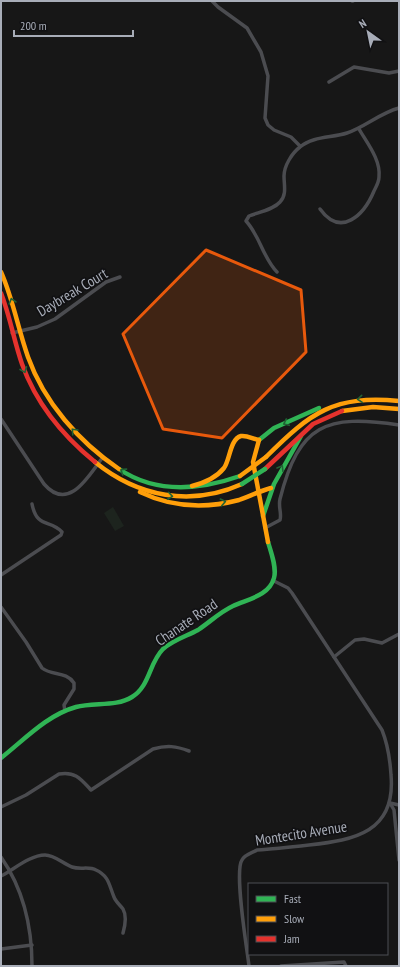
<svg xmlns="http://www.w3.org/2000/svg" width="400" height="967" viewBox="0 0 400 967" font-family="'PT Sans Narrow',sans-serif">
<rect width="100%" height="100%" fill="#171717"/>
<polygon fill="#1d241e" points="113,507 124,526 115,531 104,513"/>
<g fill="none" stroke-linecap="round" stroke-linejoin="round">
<g stroke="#4b4c50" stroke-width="3.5">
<polyline points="212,1 218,7 247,28 261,52 268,76 265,118 268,125 274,130 291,137 300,146"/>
<polyline points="352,1 353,1"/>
<polyline points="329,82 354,67 389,73 399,71"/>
<path d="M 320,209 C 341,238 364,215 374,191 C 376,187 379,182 379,177 C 381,160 367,143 359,129"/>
<path d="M 277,272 C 263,258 260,236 246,221 L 249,216 C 259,212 273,210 280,202 C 287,195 284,185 284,176 C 284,166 292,153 300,147 C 313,136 332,138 347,133 C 365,127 380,113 399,108"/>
<polyline points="12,333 37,327 55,319 106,282 120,277"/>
<path d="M 1,419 L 44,484 C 69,513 89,475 103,457"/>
<path d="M 265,528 L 280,520 C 282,513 278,507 280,499 C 299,424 326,414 399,425"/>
<path d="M 1,575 L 61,535 L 62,532 C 50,519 37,529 32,504"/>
<path d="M 1,607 L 26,642 L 42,668 C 52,676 66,671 74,683 L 74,689 L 64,705 L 65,711"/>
<polyline points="334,657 355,640 364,639 382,643 399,634"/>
<polyline points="390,803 394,810 399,860"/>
<polyline points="390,803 399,805"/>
<path d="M 1,807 L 26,795 L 59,774 C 75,771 81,779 91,790 L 153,749 C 167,745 176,746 189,751"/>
<path d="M 1,857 C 24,890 32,927 32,966"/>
<path d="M 1,876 C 13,870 30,855 45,855 C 55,855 63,864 72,867 C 80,870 89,866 96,870 C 109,876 109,885 114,897 C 116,902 120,905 123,909 C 127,916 125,926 123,933"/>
<polyline points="1,949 32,945"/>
<path d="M 249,966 C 247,949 234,871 242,860 C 245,854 252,853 257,850 C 275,849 292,847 309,845 C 355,840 396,832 391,775 C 390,759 388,745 382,730 L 292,593 L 288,588 L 274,581"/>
<polyline points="281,966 344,962 346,966"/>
</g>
<g stroke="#30b455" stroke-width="4.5">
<polyline points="259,440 274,428 319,408"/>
<path d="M 119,469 C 156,494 200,490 240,476"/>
<polyline points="263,516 274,484 301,436"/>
<path d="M 1,758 C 24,740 47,715 76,707 C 94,702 116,707 132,697 C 150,686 149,663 163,649 C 173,640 187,636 198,630 C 210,622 220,612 233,606 C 248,599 269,596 274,578 C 277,568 271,552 268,542"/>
</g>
<g stroke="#ff9f0a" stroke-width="4.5">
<path d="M 1,272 C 13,299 18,329 28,357 C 44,402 79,442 119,469"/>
<polyline points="342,411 373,407 399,409"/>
<polyline points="259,440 253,462 268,542"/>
<path d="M 266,457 C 311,412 334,395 399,401"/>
<path d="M 95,462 C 138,497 191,507 242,484"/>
<path d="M 192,486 C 204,483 216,478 224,468 C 230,460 230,439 241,436 C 247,435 253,439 259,440"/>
<path d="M 140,492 C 171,507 205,509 239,500 C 250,496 260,491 271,488"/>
</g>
<g stroke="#e5322d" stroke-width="4.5">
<path d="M 1,293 C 10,316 14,341 22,364 C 36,403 63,436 95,462"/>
<polyline points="265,469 313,424 342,411"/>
</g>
<polyline stroke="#30b455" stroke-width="4.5" points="242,484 265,469"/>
<polyline stroke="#ff9f0a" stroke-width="4.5" points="240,476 266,457"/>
</g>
<defs><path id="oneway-chevron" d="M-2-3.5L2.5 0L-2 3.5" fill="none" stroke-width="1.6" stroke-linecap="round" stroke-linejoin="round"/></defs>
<g stroke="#206234">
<use href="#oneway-chevron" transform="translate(12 301) rotate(-106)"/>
<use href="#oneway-chevron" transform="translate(24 370) rotate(68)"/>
<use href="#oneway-chevron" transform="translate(360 399) rotate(175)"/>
<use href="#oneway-chevron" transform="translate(286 423) rotate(155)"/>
<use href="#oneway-chevron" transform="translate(74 431) rotate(-133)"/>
<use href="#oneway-chevron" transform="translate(281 468) rotate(-59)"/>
<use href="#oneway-chevron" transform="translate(123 471) rotate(-147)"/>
<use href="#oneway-chevron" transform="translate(170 496) rotate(8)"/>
<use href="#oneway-chevron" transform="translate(223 502) rotate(-12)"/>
</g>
<path fill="#e8590c" fill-opacity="0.2" stroke="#e8590c" stroke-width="3" stroke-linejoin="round" d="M 206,250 L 301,290 L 306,352 L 222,438 L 163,429 L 123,334 Z"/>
<g text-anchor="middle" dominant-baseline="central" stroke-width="3.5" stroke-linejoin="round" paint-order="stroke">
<g font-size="15" fill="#a8adb8" stroke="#111113">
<text transform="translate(72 292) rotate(-31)">Daybreak Court</text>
<text transform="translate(186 622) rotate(-34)">Chanate Road</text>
<text transform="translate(301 833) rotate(-9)">Montecito Avenue</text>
</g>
</g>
<rect width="400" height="967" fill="none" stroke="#a8adb8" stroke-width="4"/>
<rect x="248" y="883" width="140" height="72" fill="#111113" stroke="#4d4f55"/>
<rect x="256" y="896" width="20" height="6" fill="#30b455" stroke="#4d4f55"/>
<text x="284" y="903" font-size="12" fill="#a8adb8">Fast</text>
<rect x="256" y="916" width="20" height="6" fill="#ff9f0a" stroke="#4d4f55"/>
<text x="284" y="923" font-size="12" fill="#a8adb8">Slow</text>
<rect x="256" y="936" width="20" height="6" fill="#e5322d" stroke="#4d4f55"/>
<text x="284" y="943" font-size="12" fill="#a8adb8">Jam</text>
<g transform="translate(368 32) rotate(327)" stroke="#111113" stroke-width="3" paint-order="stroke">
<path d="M0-3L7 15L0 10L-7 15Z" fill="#a8adb8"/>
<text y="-6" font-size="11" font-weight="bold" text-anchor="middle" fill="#a8adb8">N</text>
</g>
<path d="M14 30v6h119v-6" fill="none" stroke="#a8adb8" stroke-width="2"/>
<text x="20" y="30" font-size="12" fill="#a8adb8" stroke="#111113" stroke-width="3" paint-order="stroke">200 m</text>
</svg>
